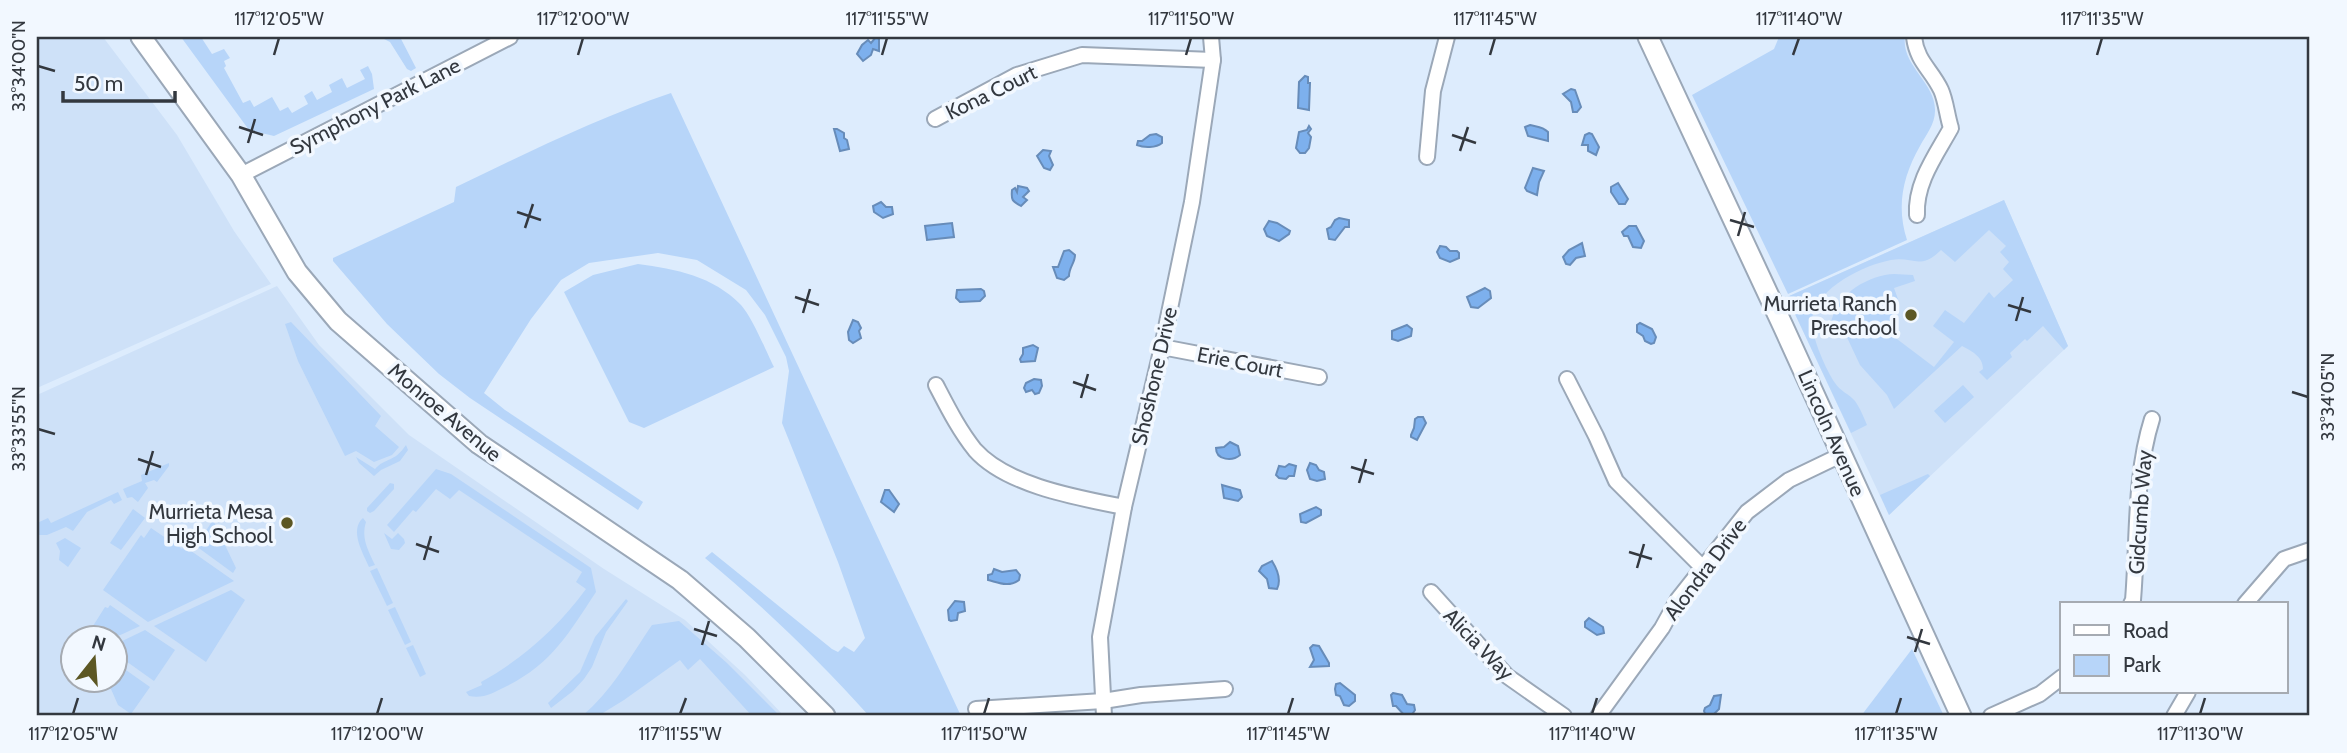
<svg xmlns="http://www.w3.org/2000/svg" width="2347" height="753" viewBox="0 0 2347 753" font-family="Cabin,sans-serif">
<rect width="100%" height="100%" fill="#ddecfd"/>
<g fill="#cee1f8" fill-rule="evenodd">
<polygon points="41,37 103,37 177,135 234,231 271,284 37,388 37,39"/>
<polygon points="2004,200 2068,346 1889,515 1787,297"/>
<path d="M 277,286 L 319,345 L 409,435 L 604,569 L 685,620 L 745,675 L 784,716 L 37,716 L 37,395 ZM 74,638 L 116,638 L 116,680 L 74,680 Z"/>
</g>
<g fill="#b7d5f9">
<polygon points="181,37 201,37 212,54 224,49 230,58 224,61 226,66 224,68 243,103 250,100 254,107 272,97 280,111 288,107 292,113 308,104 304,96 312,91 317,100 332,92 329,85 342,78 347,88 365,79 360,70 368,66 372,74 374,89 274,136 249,130"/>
<polygon points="380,37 400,37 416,68 411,71 407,69 390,42"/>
<path d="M 1779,37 L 1905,37 C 1901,65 1936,83 1935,111 C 1935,124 1926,135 1920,146 C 1903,176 1896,206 1907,240 L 1788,294 L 1692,95 L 1774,49 Z"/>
<path d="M 671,93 L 961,716 L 869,716 C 818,659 764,607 705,558 L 712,552 L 832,649 L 838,652 L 844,646 L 854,652 L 865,638 L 838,562 L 782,423 L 789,371 L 786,357 L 765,315 L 746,290 L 697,260 L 658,253 L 589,263 L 561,280 L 531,319 L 484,393 L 505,410 L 643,502 L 638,510 L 470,398 L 439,374 L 387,324 L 333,261 L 333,258 L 454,202 L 456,187 C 527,153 597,118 671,93 Z"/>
<path d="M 2004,200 L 2068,346 L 2064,350 L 2043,326 L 2027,341 L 2025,339 L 2010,353 L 2012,357 L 1987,380 L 1979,372 L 1983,369 C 1983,357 1972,351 1962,346 L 1894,409 L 1887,395 L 1860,365 L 1843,329 L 1830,329 C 1833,300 1857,281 1885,275 C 1894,273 1904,275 1913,275 L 1915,281 L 1894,288 L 1899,302 L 1891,305 L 1898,328 L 1893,336 L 1934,367 L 1954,342 L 1933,326 L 1945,310 L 1964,323 L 1989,292 L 1994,298 L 2013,280 L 2003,269 L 2009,262 L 2000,252 L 2006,246 L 1989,230 L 1955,262 L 1941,250 C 1920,271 1913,256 1891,260 C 1864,265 1818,287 1812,318 C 1810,334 1826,370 1835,383 C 1840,391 1849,394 1855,401 C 1860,408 1864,418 1867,425 L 1851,433 L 1787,297 Z"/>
<path d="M 638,264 C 676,269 713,276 741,305 C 752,317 766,351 774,367 L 644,428 L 629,422 L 564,292 L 593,275 Z"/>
<polygon points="291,322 381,416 375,426 399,447 392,455 374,462 356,451 345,456 298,361 285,324"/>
<polygon points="1963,385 1974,397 1945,423 1934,411"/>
<path d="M 406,445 L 408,450 L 400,461 L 381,470 L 374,476 L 359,463 L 356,457 L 375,469 C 386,457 394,463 406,445 Z"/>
<polygon points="169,463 169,466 157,482 154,480 145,483 148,488 138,502 132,497 127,498 123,489 142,481 141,475"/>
<path d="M 436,469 L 451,474 L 591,568 L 596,592 C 568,634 552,664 505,687 C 493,693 483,699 469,696 L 466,692 L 482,685 L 481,682 C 523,659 558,627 586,589 L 576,582 L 582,572 L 459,490 L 450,499 L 436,489 L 416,512 L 413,510 L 394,532 L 387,525 Z"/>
<polygon points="1928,474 1930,476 1889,515 1880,495"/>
<polygon points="390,483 394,484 394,489 374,511 370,513 367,511 367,508"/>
<polygon points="118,492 122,500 114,504 111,500 87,512 73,531 66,527 47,535 37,535 37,523 48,518 51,523"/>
<polygon points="133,509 145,518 121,550 110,543"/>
<path d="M 363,518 L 366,522 C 361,538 368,550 375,565 L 369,567 C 363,553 349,530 363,518 Z"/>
<polygon points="213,520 236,568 233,573 196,546"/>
<polygon points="151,528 182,549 184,546 234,581 148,622 103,590 141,535 144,538"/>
<polygon points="384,533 392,539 398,533 404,539 405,543 399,550 391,549"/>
<polygon points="65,538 81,548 68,567 59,560 60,551 56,543"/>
<polygon points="377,568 393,603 387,606 370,571"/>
<polygon points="231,590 245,600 206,662 154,626"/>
<polygon points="626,599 628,601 606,632 592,667 584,679 573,691 551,708 548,703 580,672 595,637"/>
<path d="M 110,605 L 140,626 C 115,637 116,642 93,626 L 105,607 L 108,608 Z"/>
<polygon points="395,607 411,642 405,645 388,610"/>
<path d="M 679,621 L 727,663 L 780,716 L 752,716 L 700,659 L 688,670 L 680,660 L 624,700 L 598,716 L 582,716 C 612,691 630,657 652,625 Z"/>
<polygon points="145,630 175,650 154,681 116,654 116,644"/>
<polygon points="413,645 426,674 420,677 406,648"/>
<polygon points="1912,649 1944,716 1861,716"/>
<polygon points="116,663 150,687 131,714 118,705 107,680 116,680"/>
</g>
<g fill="#7db0ed" stroke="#678cb9" stroke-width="2">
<polygon points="876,37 879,39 879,51 873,49 871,55 863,61 857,54 862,45 868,40 871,43"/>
<polygon points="1305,76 1308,77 1308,83 1310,83 1309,110 1298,108 1299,82"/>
<polygon points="1571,89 1575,90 1581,107 1577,112 1573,112 1571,102 1563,94"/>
<path d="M 1530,125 C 1537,127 1542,126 1548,132 L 1548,141 L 1528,136 L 1525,127 Z"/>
<polygon points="1309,126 1311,129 1308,133 1311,137 1309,148 1305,153 1300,153 1296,148 1299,132 1307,130"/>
<polygon points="834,129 837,129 844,133 844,138 847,140 849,149 840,151"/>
<polygon points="1589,133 1592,134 1599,147 1596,155 1588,151 1588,145 1582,145 1585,135"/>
<path d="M 1156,134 L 1162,137 L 1162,143 C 1156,148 1144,148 1137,145 L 1138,141 L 1142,141 L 1150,135 Z"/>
<polygon points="1043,150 1051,151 1049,156 1053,165 1050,170 1044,168 1037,156"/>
<polygon points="1533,168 1544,171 1539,182 1537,195 1527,191 1525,188"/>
<polygon points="1618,183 1628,199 1625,204 1619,204 1611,192 1611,187"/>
<path d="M 1018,186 L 1027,188 L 1029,191 L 1023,197 L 1027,200 L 1021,206 C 1012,201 1011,200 1012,190 L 1015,188 L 1017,192 Z"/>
<polygon points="881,202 886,207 892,207 893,214 883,218 874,212 873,206"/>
<polygon points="1339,218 1349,220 1349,227 1345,227 1335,240 1329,239 1327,229 1331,227 1335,220"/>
<polygon points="1269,221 1277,223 1290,231 1289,234 1279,241 1267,236 1264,229"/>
<polygon points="952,223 954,237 927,240 925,226"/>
<polygon points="1629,226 1636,226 1644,241 1641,248 1633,247 1628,236 1624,236 1622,232"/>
<polygon points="1582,243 1585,256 1576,258 1570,265 1566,264 1563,257 1569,250"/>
<polygon points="1440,246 1446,247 1450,251 1457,251 1459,253 1459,258 1450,262 1440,258 1437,252"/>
<path d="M 1069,250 L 1075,255 C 1075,263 1069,267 1069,276 L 1064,280 L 1057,278 L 1053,267 L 1058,267 L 1064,251 Z"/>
<polygon points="1485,288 1490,291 1491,298 1478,308 1471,307 1467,297"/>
<polygon points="981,289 984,291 985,296 980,301 960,302 956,298 957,290"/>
<polygon points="853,320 858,322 861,328 859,331 861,338 853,343 849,340 848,332"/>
<polygon points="1640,323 1652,329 1656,337 1654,343 1651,344 1645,341 1643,336 1637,332 1637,325"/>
<polygon points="1407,325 1412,329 1411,336 1398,341 1392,339 1392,331"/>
<polygon points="1033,345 1038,348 1035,361 1021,362 1020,359 1023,354 1023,348"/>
<polygon points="1034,379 1041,380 1042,386 1039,393 1035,394 1032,390 1026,392 1024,388 1026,383"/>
<polygon points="1418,417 1423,417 1426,423 1417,440 1411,437 1411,435 1414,428 1415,419"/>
<path d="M 1230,442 L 1238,446 L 1240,455 C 1233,461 1216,461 1216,448 L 1224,447 Z"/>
<polygon points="1310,463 1316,465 1319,470 1324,472 1325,479 1317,481 1310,479 1307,470"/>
<polygon points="1289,464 1296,466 1294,476 1289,476 1286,479 1279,478 1276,475 1279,466 1285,467"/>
<polygon points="1222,485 1240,490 1242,497 1238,501 1224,498"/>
<polygon points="885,490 889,490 899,504 894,512 881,502"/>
<polygon points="1316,507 1321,510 1321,515 1306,523 1301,522 1300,514"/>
<path d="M 1272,561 C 1277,569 1282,579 1277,589 L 1269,588 L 1267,579 L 1259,571 L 1262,566 Z"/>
<path d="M 994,569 L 1002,572 L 1016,570 L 1020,575 L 1019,580 C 1009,588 997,582 988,580 L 988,575 L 992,574 Z"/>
<polygon points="955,601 964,602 965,611 958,613 957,620 951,621 949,620 948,610"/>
<polygon points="1589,618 1603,627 1604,633 1597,635 1585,627 1585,622"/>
<polygon points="1313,645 1319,646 1329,663 1329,666 1310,667 1314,660 1310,648"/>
<polygon points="1340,683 1355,695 1355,701 1349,706 1344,705 1340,696 1336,695 1335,689 1336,684"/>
<polygon points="1393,693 1402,695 1407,704 1414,705 1415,710 1411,716 1405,716 1396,706 1393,706 1391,695"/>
<polygon points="1721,695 1719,709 1712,716 1706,716 1704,711 1705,708 1710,705 1714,696"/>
</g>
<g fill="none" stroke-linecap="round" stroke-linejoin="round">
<defs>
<g id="street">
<path d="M 1914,37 C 1917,62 1931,69 1941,90 C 1946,101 1947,116 1951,128 C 1936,155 1915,183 1917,215"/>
<polyline points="935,119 1017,75 1082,55 1213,60"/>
<polyline points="1427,157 1433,91 1447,37"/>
<polyline points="241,175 510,37"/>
<polyline points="1162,347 1319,377"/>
<polyline points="1567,379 1596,436 1616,481 1702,567"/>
<path d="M 936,385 C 948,408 959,430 975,450 C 1007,486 1079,498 1124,507"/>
<polyline points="1431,592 1507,676 1564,716"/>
<path d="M 2131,604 L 2133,600 C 2138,541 2134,476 2152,419"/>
<polyline points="2245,604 2284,559 2310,550"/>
<polyline points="976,709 1103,701 1141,695 1225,689"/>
<polyline points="1104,716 1100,637 1124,507 1162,347 1192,202 1213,60 1211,37"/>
<polyline points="1598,716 1662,628 1678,599 1747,512 1789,480 1841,455"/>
<polyline points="1991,716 2040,694 2062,677"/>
<polyline points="2174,716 2188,692"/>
</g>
<g id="secondary">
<polyline points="141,37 241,175 297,272 338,321 479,444 680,580 747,638 825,716"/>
<polyline points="1648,37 1783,326 1961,716"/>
</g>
</defs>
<use href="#street" stroke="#9ba8b8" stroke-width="18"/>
<use href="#secondary" stroke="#9ba8b8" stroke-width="23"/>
<use href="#street" stroke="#fff" stroke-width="14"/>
<use href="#secondary" stroke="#fff" stroke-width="19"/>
</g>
<path fill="none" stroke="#33383f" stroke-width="2.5" d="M 274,55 L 279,38M 578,55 L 583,38M 882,55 L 887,38M 1186,55 L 1191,38M 1490,55 L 1495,38M 1793,55 L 1799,38M 2097,55 L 2102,38M 38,66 L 55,71M 239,127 L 263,135M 1452,135 L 1476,143M 248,143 L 255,119M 1460,151 L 1468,127M 517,212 L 541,220M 1730,220 L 1754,227M 525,228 L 533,204M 1738,236 L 1745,212M 795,297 L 819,305M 2008,305 L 2031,312M 803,313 L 810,289M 2016,321 L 2023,297M 1073,382 L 1096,390M 2292,392 L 2308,397M 1081,398 L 1088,374M 38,429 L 55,434M 138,459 L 161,467M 1351,467 L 1374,474M 146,475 L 153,451M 1359,483 L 1366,459M 416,544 L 439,552M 1629,552 L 1652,559M 424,560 L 431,536M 1637,568 L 1644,544M 694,629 L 717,636M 1907,637 L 1930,644M 702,645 L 709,621M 1915,652 L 1922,629M 73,714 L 78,698M 377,714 L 382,698M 680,714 L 686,698M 984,714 L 989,698M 1288,714 L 1293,698M 1592,714 L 1597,698M 1896,714 L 1901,698M 2200,714 L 2205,698"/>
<g fill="#5c5724" stroke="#f2f8ff" stroke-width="2.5">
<circle cx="1911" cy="315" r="7"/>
<circle cx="287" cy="523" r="7"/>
</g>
<g text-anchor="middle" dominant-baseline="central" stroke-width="7" stroke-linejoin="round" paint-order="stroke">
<g font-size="21" fill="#33383f" stroke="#f2f8ff">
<text transform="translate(991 92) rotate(-26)">Kona Court</text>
<text transform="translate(375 106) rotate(-27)">Symphony Park Lane</text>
<text transform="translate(1240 362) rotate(11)">Erie Court</text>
<text transform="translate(1154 376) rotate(-77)">Shoshone Drive</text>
<text transform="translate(445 412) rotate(40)">Monroe Avenue</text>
<text transform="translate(1832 433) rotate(66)">Lincoln Avenue</text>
<text transform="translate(2140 512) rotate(-86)">Gidcumb Way</text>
<text transform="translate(1705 569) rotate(-53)">Alondra Drive</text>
<text transform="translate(1479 644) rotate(46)">Alicia Way</text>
</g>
<g font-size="21" fill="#33383f" stroke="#f2f8ff" text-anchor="end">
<text x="1897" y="303">Murrieta Ranch<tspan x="1897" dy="24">Preschool</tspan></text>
<text x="273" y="511">Murrieta Mesa<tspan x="273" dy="24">High School</tspan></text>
</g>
</g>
<rect width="2347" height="753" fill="none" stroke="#f2f8ff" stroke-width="77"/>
<rect x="2060" y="602" width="228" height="91" fill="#f2f8ff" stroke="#a6abb2" stroke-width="2"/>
<rect x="2074" y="625" width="35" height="10" fill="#ffffff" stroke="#a6abb2" stroke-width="2"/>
<text x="2123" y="638" font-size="21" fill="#33383f">Road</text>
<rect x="2074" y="655" width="35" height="21" fill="#b7d5f9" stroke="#a6abb2" stroke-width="2"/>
<text x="2123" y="672" font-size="21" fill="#33383f">Park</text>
<g transform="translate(94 659) rotate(17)"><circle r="33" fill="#f2f8ff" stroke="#a6abb2" stroke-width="2"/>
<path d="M0-5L12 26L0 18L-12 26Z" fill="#5c5724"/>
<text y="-10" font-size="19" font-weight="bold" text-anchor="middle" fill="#33383f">N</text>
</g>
<path d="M63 91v10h112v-10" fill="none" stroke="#33383f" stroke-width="3.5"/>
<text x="74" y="91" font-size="21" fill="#33383f" stroke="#f2f8ff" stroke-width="5" paint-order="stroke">50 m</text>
<rect x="38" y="38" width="2270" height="676" fill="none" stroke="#33383f" stroke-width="2.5"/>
<g font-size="18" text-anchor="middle" fill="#33383f">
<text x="279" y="25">117°12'05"W</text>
<text x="583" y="25">117°12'00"W</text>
<text x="887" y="25">117°11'55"W</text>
<text x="1191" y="25">117°11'50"W</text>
<text x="1495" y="25">117°11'45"W</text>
<text x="1799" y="25">117°11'40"W</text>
<text x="2102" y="25">117°11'35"W</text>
<text transform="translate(19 66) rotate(-90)" y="6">33°34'00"N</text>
<text transform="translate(2328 397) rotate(-90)" y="6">33°34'05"N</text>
<text transform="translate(19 429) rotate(-90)" y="6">33°33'55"N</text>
<text x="73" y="740">117°12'05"W</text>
<text x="377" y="740">117°12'00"W</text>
<text x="680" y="740">117°11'55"W</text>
<text x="984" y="740">117°11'50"W</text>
<text x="1288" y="740">117°11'45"W</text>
<text x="1592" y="740">117°11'40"W</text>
<text x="1896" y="740">117°11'35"W</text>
<text x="2200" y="740">117°11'30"W</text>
</g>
</svg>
